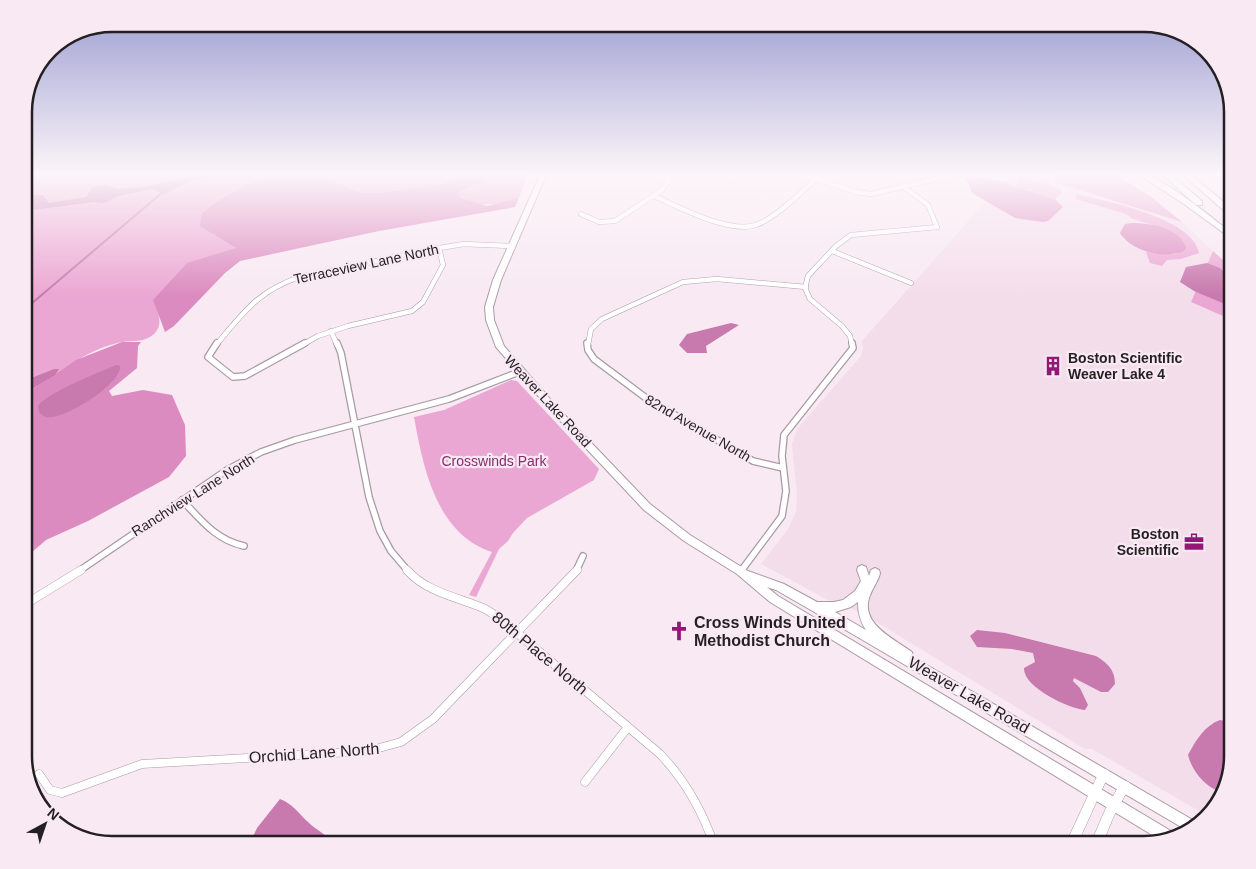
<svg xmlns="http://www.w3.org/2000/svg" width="1256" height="869" viewBox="0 0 1256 869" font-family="Helvetica,sans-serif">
<rect width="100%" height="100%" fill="#f8e9f2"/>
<polygon fill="#f4ddeb" points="1011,173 1026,173 1182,222 1213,251 1191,302 1232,320 1232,756 1217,806 1206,815 1092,749 1085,749 878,623 839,602 828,600 761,564 788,529 796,512 797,495 792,444 797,429 861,356 863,349 862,341"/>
<g fill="#eba7d3">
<path d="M 24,173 L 279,173 C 250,181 225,194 202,213 L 213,234 L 237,248 L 212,256 L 154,300 C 157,310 164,324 155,333 C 145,343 135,340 122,342 C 86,349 54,376 24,395 Z"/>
<polygon points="321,173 464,173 442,184 377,193 362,193 340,184"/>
<path d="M 484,173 L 528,173 L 519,198 C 500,204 471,211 458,192 L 472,187 L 485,175 Z"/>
<polygon points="1061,173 1112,173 1150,196 1182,222 1054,182 1058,174"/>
<polygon points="1020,176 1060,189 1062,193 1055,199 1014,187"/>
<path d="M 1077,194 C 1106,201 1193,218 1199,253 L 1181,259 L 1167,260 L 1162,266 L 1150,263 L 1146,252 L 1177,254 L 1159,227 L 1133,219 L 1126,214 L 1076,199 L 1075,198 Z"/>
<polygon points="1213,251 1232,268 1232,320 1191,302"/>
<path d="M 511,380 L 517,381 L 599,469 L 594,480 L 527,518 L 513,533 L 508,541 L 499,549 L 476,597 L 469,595 L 492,552 C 436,534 423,467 414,417 L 444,410 Z"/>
</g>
<g fill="#dc8bc0">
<path d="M 279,173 L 321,173 L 340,184 L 362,193 L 377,193 L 442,184 L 464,173 L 484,173 L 485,181 L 458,192 L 462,198 L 487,206 L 519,198 L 515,207 L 379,231 L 240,261 L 225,273 L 174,326 L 165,332 L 153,300 L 187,263 L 236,248 L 200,226 L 202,213 C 225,194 250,181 279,173 Z"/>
<polygon points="976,177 1007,182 1014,187 1055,199 1063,207 1048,221 1043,222 1015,218 972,193 966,178"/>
<path d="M 1131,223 C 1150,223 1178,227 1186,247 L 1184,251 C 1164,259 1132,252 1120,233 L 1125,224 Z"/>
<polygon points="122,342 141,342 138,346 137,368 109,391 112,396 143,390 172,395 185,425 186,456 169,477 88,521 46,540 24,559 24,395 76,360"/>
</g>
<g fill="#c879ae">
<polygon points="192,177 193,180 164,194 153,189 118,196 104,203 94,202 24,211 24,204 28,201 24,195 43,195 49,203 86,197 93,187 106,185 117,189 143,187"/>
<polygon points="1207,263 1220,268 1232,280 1232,307 1194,291 1180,282 1186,267"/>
<polygon points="731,323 739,325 706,346 707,353 687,353 679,345 687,334"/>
<path d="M 116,365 L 120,366 C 122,384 63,421 46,417 C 43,416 41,414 39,412 L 38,406 C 48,392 98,373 116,365 Z"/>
<polygon points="54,369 59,369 55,375 24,394 24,381"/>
<path d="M 977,630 L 1005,633 L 1096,656 C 1107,663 1115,669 1115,684 L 1108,692 L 1101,692 L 1074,678 L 1073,681 L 1080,688 L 1088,705 L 1085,710 C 1068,708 1023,687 1024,668 L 1035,662 L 1033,653 L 1012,649 L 977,647 L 970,636 Z"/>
<path d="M 1220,720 L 1232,722 L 1232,756 L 1221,792 C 1205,787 1192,771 1188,755 C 1196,740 1204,726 1220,720 Z"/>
<path d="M 280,799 C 293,804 298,813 308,822 C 317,831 328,835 336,845 L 249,845 L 257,828 Z"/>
</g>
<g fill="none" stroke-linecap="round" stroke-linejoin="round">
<polyline stroke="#c879ae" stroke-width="2" points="24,310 164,191"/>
<polygon fill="#c879ae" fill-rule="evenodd" points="207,173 224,173 175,186 170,183"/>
<defs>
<g id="minor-far2">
<polyline points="733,173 734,178"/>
<polyline points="798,173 856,192 871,194 961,173"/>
<path d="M 654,196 C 679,207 729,234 756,225 C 778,217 805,188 823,173"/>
<polyline points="581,214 599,222 615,221 662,190 669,180 669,173"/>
<polyline points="439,248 464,244 512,246"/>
<polyline points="832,251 911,283"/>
<polyline points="331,331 337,345"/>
<path d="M 216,345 C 244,312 257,292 299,277 L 439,248"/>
<polyline points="302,345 318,336 348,326 412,311 423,302 443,265 439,248"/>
<polyline points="588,345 591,329 602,319 683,282 717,279 806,287"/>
<polyline points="852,345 850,336 842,326 810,299 805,288 808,276 836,246 851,235 937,227 928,205 904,187"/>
</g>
<g id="minor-far1">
<polyline points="217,343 208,357 233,377 245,376 305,343"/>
<polyline points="337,343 341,353 369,497 380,531 391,551 408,571"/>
<polyline points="587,343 588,350 594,359 646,398 753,461 783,468"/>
<path d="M 182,500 C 201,520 216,540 244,546"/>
<polyline points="79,571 227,470 261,452 295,440 449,399 519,372"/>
<polyline points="576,571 583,556"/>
<polyline points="741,571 782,516 786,491 782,456 784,435 853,348 852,343"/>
</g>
<g id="minor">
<path d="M 407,570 C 426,592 457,597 483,608 C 490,611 497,617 503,621 L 660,754 C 686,781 702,810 714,845"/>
<polyline points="24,605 81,570"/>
<polyline points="39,774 50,790 62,793 142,764 368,751 401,742 433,719 577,570"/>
<polyline points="585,782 628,727"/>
</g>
<g id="tertiary">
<polygon points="1104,769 1108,770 1109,774 1077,845 1065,845 1100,770"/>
<polygon points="1125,781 1129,782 1130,786 1113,818 1102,845 1090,845 1105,810 1121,782"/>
</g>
<path id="secondary" d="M 541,173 L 547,173 L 501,280 L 493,307 L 494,320 L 504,346 L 557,407 L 650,504 L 690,535 L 748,571 L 784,584 L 817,602 L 834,602 L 843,600 L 855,591 L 861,581 L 857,570 L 858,567 L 862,565 L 866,567 L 869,576 L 871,570 L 875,568 L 879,570 L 880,573 L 879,577 C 876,584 871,591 869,598 C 861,625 895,639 912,652 L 913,657 L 1198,823 L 1188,831 L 849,632 L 776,590 L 767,587 L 778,596 L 1176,834 L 1177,837 L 1162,841 L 770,602 L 737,574 L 684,541 L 644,510 L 551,411 L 496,347 L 486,320 L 485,307 L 493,280 ZM 858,602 C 858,613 860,621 866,630 L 835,612 L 851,607 Z"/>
<g id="motorway">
<path d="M 1136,173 C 1159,173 1212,218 1232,233 L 1232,239 L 1184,204 Z"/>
<polygon points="1161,173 1169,173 1202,201 1202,205 1196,205"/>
<polygon points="1181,173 1189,173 1232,209 1232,215 1229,215"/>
</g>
</defs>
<use href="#minor-far2" stroke="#a89aa2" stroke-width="5.5"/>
<use href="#minor-far1" stroke="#a89aa2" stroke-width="8"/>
<use href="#minor" stroke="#a89aa2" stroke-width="9"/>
<use href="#tertiary" stroke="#a89aa2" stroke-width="1"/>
<use href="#secondary" stroke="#a89aa2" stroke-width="2"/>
<use href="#motorway" stroke="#a89aa2" stroke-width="2"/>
<use href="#minor-far2" stroke="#fff" stroke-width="4.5"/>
<use href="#minor-far1" stroke="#fff" stroke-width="5.5"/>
<use href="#minor" stroke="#fff" stroke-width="8"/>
<use href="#tertiary" fill="#fff" fill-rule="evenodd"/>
<use href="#secondary" fill="#fff" fill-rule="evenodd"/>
<use href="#motorway" fill="#fff" fill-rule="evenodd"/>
</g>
<linearGradient id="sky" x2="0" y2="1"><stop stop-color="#9b9cd1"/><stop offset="0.59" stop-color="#fcf5f9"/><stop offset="1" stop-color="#fcf5f9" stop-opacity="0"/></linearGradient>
<rect width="1256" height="295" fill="url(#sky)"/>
<defs>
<symbol id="building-bare" viewBox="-9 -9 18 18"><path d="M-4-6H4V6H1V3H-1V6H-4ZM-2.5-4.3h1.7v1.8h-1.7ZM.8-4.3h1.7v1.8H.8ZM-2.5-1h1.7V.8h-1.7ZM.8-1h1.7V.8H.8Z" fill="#921875" stroke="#f8e9f2" stroke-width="2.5" paint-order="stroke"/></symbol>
<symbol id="office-bare" viewBox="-9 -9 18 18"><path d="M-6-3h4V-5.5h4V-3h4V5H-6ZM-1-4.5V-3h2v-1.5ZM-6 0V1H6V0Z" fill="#921875" stroke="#f8e9f2" stroke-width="2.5" paint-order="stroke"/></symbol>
<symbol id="church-bare" viewBox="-9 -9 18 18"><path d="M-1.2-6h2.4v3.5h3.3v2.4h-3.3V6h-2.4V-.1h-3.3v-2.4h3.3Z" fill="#921875" stroke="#f8e9f2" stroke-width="2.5" paint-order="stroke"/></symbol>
</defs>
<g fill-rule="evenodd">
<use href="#building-bare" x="1039" y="352" width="28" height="28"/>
<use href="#office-bare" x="1180" y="528" width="28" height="28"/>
<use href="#church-bare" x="665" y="617" width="28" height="28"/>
</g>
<g text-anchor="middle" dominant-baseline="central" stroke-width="4.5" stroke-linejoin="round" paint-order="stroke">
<g font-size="14" fill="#241f22" stroke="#f8e9f2">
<text transform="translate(366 264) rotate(-12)">Terraceview Lane North</text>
<text transform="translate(548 401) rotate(47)">Weaver Lake Road</text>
<text transform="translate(698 428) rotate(30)">82nd Avenue North</text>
<text transform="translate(193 495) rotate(-32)">Ranchview Lane North</text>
</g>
<g font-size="14" font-weight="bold" fill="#241f22" stroke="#f8e9f2" text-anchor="start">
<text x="1068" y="358">Boston Scientific<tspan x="1068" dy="16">Weaver Lake 4</tspan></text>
<text x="1179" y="534" text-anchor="end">Boston<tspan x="1179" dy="16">Scientific</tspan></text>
</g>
<g font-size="14" fill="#8a2b70" stroke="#f8e9f2">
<text x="494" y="461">Crosswinds Park</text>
</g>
<g font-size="16" font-weight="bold" fill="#241f22" stroke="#f8e9f2" text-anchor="start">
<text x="694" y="622">Cross Winds United<tspan x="694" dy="18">Methodist Church</tspan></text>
</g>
<g font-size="16" fill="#241f22" stroke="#f8e9f2">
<text transform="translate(540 653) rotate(40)">80th Place North</text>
<text transform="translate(969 695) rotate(30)">Weaver Lake Road</text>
<text transform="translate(314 753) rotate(-4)">Orchid Lane North</text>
</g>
</g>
<path d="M0 0H1256V869H0ZM112 32H1144A80 80 0 0 1 1224 112V756A80 80 0 0 1 1144 836H112A80 80 0 0 1 32 756V112A80 80 0 0 1 112 32Z" fill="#f8e9f2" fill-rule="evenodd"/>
<path fill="none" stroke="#241f22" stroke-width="2.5" d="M112 32H1144A80 80 0 0 1 1224 112V756A80 80 0 0 1 1144 836H112A80 80 0 0 1 32 756V112A80 80 0 0 1 112 32Z"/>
<g transform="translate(45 824) rotate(40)" stroke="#f8e9f2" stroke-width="4" paint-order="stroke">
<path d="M0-4L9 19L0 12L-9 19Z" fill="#241f22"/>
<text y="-8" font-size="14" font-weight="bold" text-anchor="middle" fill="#241f22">N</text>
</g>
</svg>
